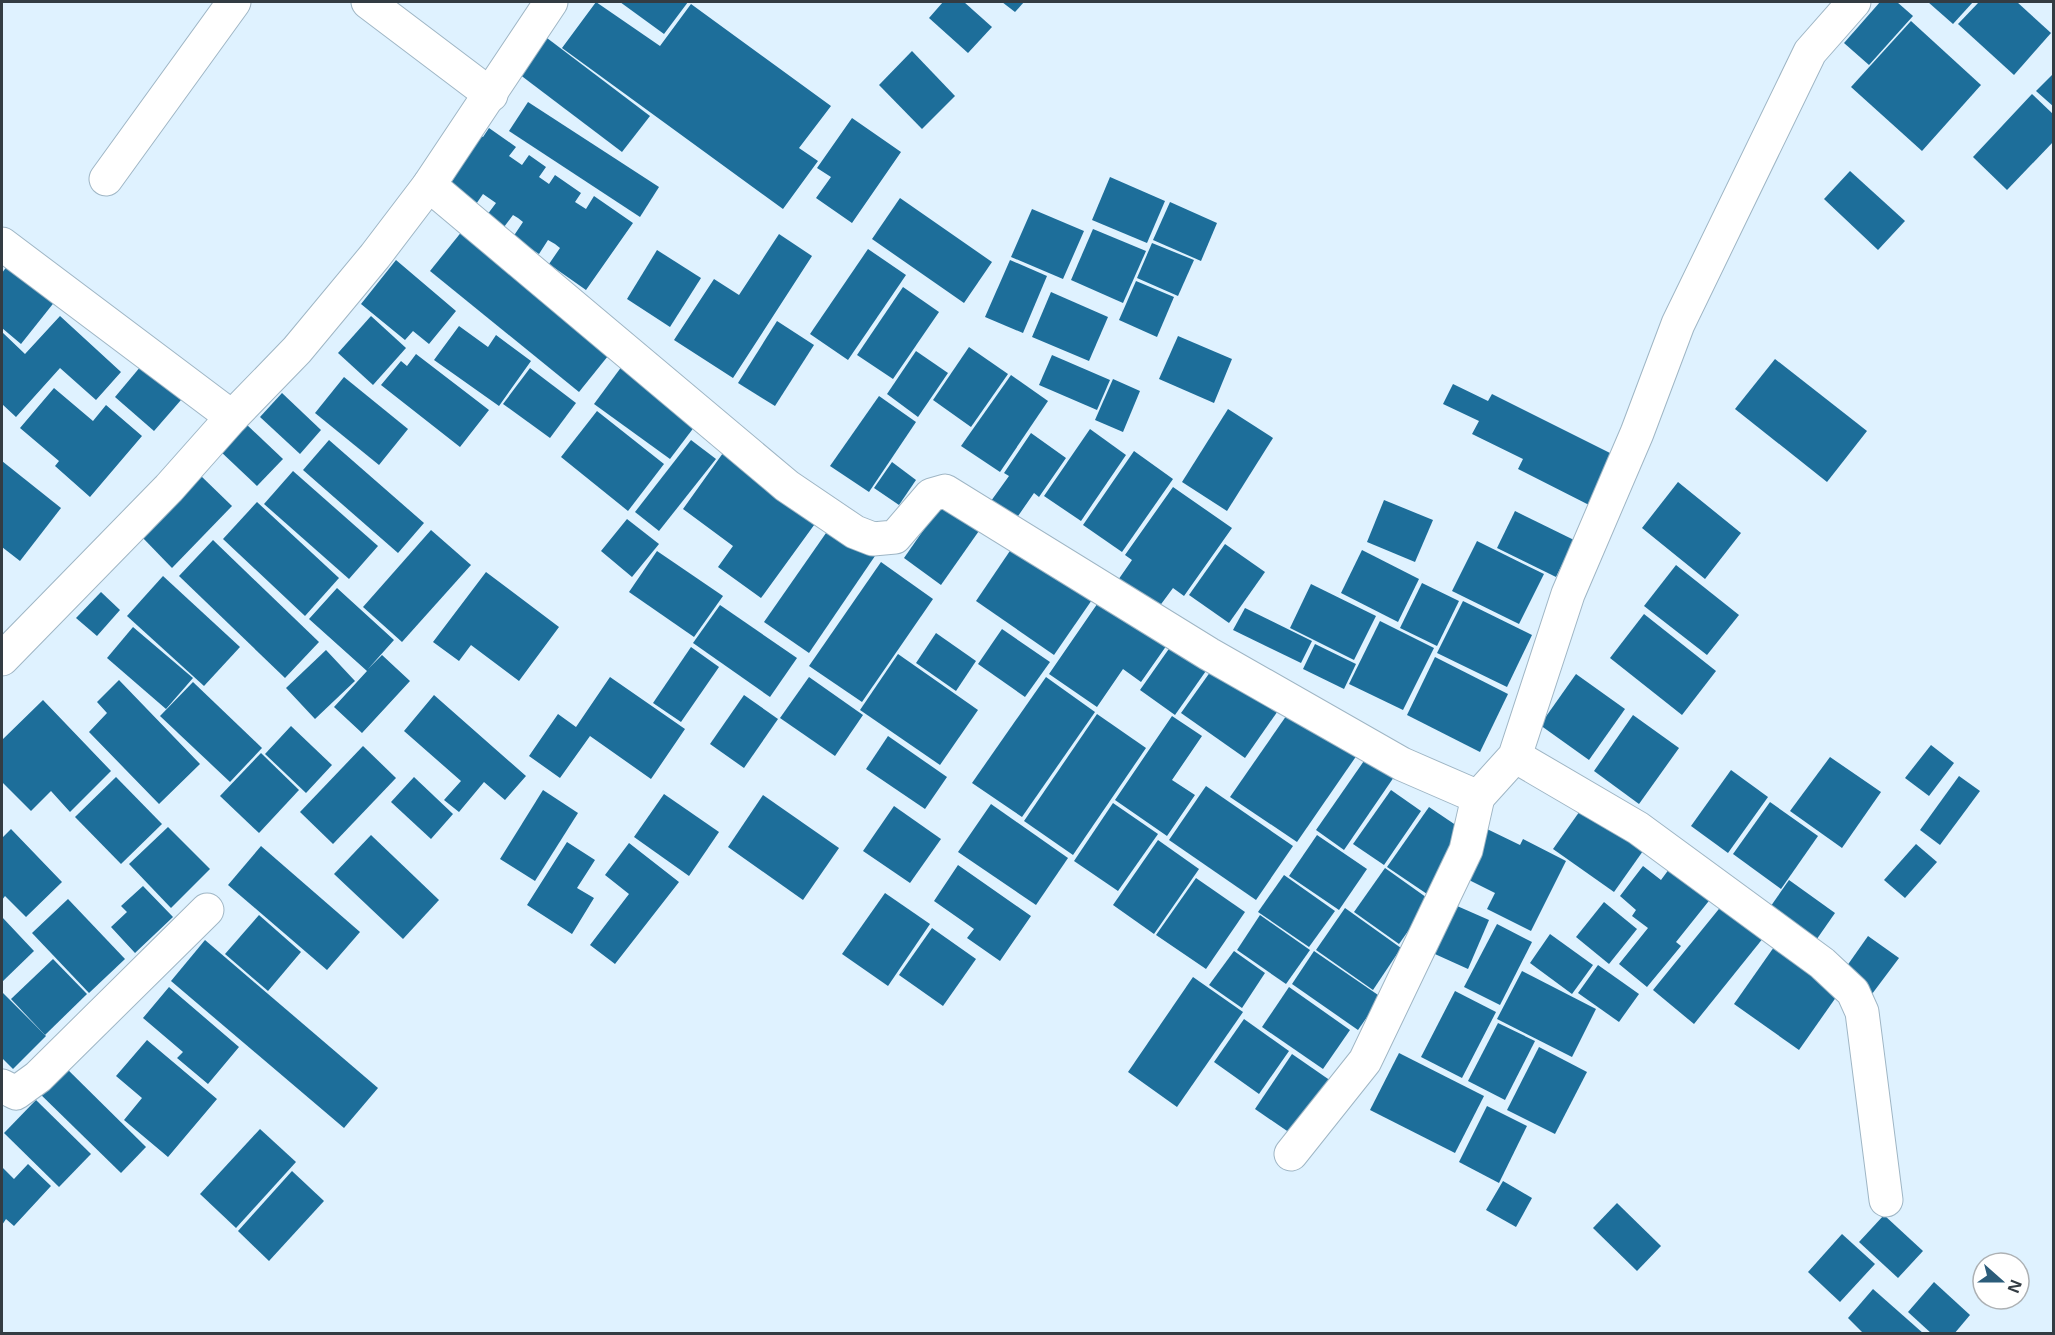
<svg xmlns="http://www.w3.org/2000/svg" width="2055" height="1335" viewBox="0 0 2055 1335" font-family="'Open Sans',sans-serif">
<rect width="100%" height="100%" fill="#dff2ff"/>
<g fill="#1d6e9a">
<polygon points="596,2 660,46 691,4 831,106 799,148 818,161 783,209 562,48"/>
<polygon points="620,2 688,2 664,34"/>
<polygon points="943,2 964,2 992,27 968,53 929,18"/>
<polygon points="1002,2 1024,2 1015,12"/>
<polygon points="1880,2 1897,2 1913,16 1869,65 1844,43"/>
<polygon points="1928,2 1973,2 1953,24"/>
<polygon points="1979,2 2017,2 2051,33 2014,75 1958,24"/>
<polygon points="1911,21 1981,85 1922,151 1851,87"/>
<polygon points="547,38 650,116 622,152 519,74"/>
<polygon points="912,51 955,96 922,129 879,85"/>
<polygon points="2054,73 2054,107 2036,91"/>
<polygon points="2032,94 2054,115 2054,141 2007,190 1973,157"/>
<polygon points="528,102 659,187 640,217 509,131"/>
<polygon points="852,118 901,152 852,223 816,198 831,177 817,168"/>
<polygon points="489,128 516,147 509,156 522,165 529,155 546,167 539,177 549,184 555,175 581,193 575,202 586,209 594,196 633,223 586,290 549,264 560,248 555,244 548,240 539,254 513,237 523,222 518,218 513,215 504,227 487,215 496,203 483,194 472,210 446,191 456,175 447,169 473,131 483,137"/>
<polygon points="1850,171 1905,221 1878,250 1824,199"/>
<polygon points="1110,177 1165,201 1147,243 1092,220"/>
<polygon points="900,198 992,262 964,303 872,239"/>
<polygon points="1170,202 1217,223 1201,261 1153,240"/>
<polygon points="1032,209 1084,231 1063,279 1011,257"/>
<polygon points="467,225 616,346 579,392 430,271"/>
<polygon points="1093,229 1146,251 1123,303 1071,280"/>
<polygon points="779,234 812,256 733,378 674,340 714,279 739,295"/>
<polygon points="1152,243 1194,260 1178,296 1137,278"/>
<polygon points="868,249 906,275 848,360 810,334"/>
<polygon points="657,250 701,278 670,327 627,299"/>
<polygon points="396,260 456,311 429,344 413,331 405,340 361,304"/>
<polygon points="1010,260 1047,276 1023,333 985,317"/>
<polygon points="10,262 56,300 21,344 2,328 2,273"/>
<polygon points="1136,281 1174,297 1157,337 1119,320"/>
<polygon points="903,287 939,312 893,379 857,355"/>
<polygon points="1051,292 1108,317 1089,361 1032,337"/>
<polygon points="60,316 121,372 96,400 60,368 16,417 2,404 2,332 25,354"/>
<polygon points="371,316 406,348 373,385 338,353"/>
<polygon points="777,321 814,345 775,406 738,383"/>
<polygon points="459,326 488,347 496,335 531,361 499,406 434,360"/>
<polygon points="1178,336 1232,359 1214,403 1159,379"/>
<polygon points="969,347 1008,374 971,427 933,400"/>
<polygon points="916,351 948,373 918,417 887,394"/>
<polygon points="416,354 489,410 460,447 381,385 401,361 407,366"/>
<polygon points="1052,355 1110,380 1097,410 1039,385"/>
<polygon points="1775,359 1867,431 1827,482 1735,409"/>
<polygon points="625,362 701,418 670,459 594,404"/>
<polygon points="141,366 181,400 154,431 115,397"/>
<polygon points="530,368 576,403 550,438 503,404"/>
<polygon points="1011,375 1048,401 1000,472 961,446"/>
<polygon points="344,377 408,429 379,465 315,413"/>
<polygon points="1113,379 1140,391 1123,432 1095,420"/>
<polygon points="1453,384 1488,401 1492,394 1618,457 1593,507 1518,469 1523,459 1472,434 1479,421 1443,404"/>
<polygon points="54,388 93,421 106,405 142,436 90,497 55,466 59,461 20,428"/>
<polygon points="282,393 321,430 300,454 260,417"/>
<polygon points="879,396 916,422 869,492 830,466"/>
<polygon points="1228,409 1273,438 1227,511 1182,482"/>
<polygon points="597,411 664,464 628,511 561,457"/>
<polygon points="245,423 283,459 257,486 219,450"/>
<polygon points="1090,429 1126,455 1081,521 1044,496"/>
<polygon points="1031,433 1066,458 1039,497 1034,493 1016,519 991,501 1009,476 1004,473"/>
<polygon points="329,440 424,523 398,553 303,470"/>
<polygon points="691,440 716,459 659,531 635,512"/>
<polygon points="1134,451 1173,479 1122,552 1083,525"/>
<polygon points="723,453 817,521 761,598 718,567 733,546 683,509"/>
<polygon points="2,461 61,508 20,561 2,547"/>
<polygon points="892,462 916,480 899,505 874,488"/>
<polygon points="293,471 378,546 349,579 264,504"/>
<polygon points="200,475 232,506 172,568 141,536"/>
<polygon points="1678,482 1741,533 1705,579 1642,528"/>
<polygon points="1173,487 1232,528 1184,596 1173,588 1156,611 1116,583 1132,560 1125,555"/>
<polygon points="1384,500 1433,520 1415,562 1367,542"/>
<polygon points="257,502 339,578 305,616 223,539"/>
<polygon points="943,502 981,528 941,585 904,558"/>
<polygon points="1515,511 1574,540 1556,577 1497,548"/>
<polygon points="627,519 659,544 632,577 601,551"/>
<polygon points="833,523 877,553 809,653 764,622"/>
<polygon points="431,530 471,565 402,642 363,607"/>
<polygon points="1018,539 1096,594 1054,655 976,601"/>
<polygon points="213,540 319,642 285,678 179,576"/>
<polygon points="1477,541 1544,574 1519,624 1452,591"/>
<polygon points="1225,544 1265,572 1229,623 1189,595"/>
<polygon points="1362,550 1419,579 1398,622 1341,593"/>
<polygon points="657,551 723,596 694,637 629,592"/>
<polygon points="881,562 933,599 862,702 809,666"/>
<polygon points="1676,565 1739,615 1707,655 1644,606"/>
<polygon points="486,572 559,627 519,681 471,645 459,661 433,642"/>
<polygon points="163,576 240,647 204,686 127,616"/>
<polygon points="1422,583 1459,601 1437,646 1400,628"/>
<polygon points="1311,584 1376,616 1354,660 1290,628"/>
<polygon points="337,588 394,640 368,669 382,655 410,681 362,733 334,707 367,671 309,619"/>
<polygon points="101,592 120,610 97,636 76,618"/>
<polygon points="1102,597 1169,642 1141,682 1123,669 1097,707 1049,674"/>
<polygon points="1463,601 1532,635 1507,687 1437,653"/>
<polygon points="720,605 797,658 770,697 693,643"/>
<polygon points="1245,608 1312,641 1301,663 1233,630"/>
<polygon points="1644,614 1716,671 1682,715 1610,658"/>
<polygon points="1380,621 1434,648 1403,710 1349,684"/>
<polygon points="133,627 193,678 166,709 107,658"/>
<polygon points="1002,629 1050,662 1025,697 978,664"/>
<polygon points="936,633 976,661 956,691 916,663"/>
<polygon points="1173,643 1208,668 1175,715 1140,690"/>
<polygon points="1315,644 1356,664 1344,689 1303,669"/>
<polygon points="691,647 719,667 681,722 653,703"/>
<polygon points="326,650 355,681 315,719 286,688"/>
<polygon points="898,654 978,710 940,765 860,710"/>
<polygon points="1435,657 1508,694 1480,752 1407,715"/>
<polygon points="1218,661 1282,705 1245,758 1181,713"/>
<polygon points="1576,674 1625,709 1589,760 1540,725"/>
<polygon points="610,677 685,729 651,779 590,736 560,778 529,756 558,714 576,727"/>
<polygon points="809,677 863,715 835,756 780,718"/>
<polygon points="1046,677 1095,712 1022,817 972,783"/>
<polygon points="119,680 200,764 159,804 89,732 107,713 97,702"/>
<polygon points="193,682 262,748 230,782 160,716"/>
<polygon points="434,695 526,776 505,800 484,782 459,812 444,800 461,781 404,731"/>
<polygon points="744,695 778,719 744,768 710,744"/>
<polygon points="43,700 111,771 70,812 51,791 31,811 2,782 2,740"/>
<polygon points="1291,709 1357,755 1297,842 1230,797"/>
<polygon points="1097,714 1146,748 1073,855 1024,821"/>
<polygon points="1633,715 1679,748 1639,804 1594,771"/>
<polygon points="1172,716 1202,736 1172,780 1195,795 1167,836 1115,800"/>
<polygon points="291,726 332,765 306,793 265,754"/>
<polygon points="888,736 947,777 925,809 866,769"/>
<polygon points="1931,745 1954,763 1929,796 1905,778"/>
<polygon points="363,746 396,778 333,844 300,812"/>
<polygon points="261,753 299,790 259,833 220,796"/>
<polygon points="1830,757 1881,792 1842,848 1790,811"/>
<polygon points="1366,758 1394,777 1344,850 1316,830"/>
<polygon points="1731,770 1768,797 1728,853 1691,826"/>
<polygon points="1959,776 1980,791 1940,845 1920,830"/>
<polygon points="116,777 162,824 121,864 75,817"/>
<polygon points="414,777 453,814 431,839 391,802"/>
<polygon points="1206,786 1293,846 1256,900 1169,840"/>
<polygon points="543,790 578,813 535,881 500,859"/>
<polygon points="1391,790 1421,811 1384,865 1353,844"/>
<polygon points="664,794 719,832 689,876 634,837"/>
<polygon points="763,795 839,848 803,900 728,847"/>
<polygon points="1770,802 1818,836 1781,889 1733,854"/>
<polygon points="1113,803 1158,834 1118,891 1074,861"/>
<polygon points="991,804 1068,858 1036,905 958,852"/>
<polygon points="894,806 941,839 910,883 863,851"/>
<polygon points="1429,807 1469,834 1427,894 1387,867"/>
<polygon points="1582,808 1643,851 1614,892 1553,849"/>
<polygon points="168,827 210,869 171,908 129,864"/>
<polygon points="11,829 62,882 26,917 5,896 2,900 2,838"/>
<polygon points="1487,829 1520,845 1523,839 1566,861 1531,931 1487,909 1495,893 1463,877"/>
<polygon points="371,835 439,900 403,939 334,874"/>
<polygon points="1317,835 1367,869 1339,910 1289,876"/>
<polygon points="1158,840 1199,869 1154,934 1113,905"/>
<polygon points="567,842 595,860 577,888 594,898 572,934 527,905"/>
<polygon points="629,843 679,882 615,964 590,945 629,894 605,875"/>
<polygon points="1916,844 1937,862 1905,898 1884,880"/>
<polygon points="261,846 360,932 327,970 228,885"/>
<polygon points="958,865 1031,916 1000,961 967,938 974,929 934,901"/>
<polygon points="1672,865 1712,897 1676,942 1681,946 1647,987 1619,964 1648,928 1632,916 1636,910 1620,896 1643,866 1661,880"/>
<polygon points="1385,868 1430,900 1399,944 1354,912"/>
<polygon points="1284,875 1335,911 1309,947 1258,912"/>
<polygon points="1196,878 1245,912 1206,969 1156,935"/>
<polygon points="1789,880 1835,913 1812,946 1766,913"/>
<polygon points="143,886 173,917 135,953 111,927 127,912 121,906"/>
<polygon points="885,893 930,924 888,986 842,954"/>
<polygon points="68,899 125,959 89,993 32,933"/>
<polygon points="1727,899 1768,932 1694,1024 1653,990"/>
<polygon points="1448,902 1489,920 1468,969 1426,950"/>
<polygon points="1604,902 1637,929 1609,964 1576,937"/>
<polygon points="1345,908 1401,948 1373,990 1316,950"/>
<polygon points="259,915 301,952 268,991 225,954"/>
<polygon points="1260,915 1310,950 1286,984 1237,950"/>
<polygon points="2,917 34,951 2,982"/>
<polygon points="1497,924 1532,942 1500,1005 1464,987"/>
<polygon points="932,928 976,959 943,1006 899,975"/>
<polygon points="1550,934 1593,965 1572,994 1530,963"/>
<polygon points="1868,936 1899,958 1872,994 1842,973"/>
<polygon points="205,940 378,1088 344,1128 171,981"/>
<polygon points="1774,947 1839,993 1799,1050 1734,1004"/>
<polygon points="1234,951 1265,973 1242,1008 1209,985"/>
<polygon points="1314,951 1381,997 1358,1030 1292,984"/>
<polygon points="53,959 87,994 45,1035 11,999"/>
<polygon points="1598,965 1639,994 1619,1022 1578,993"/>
<polygon points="1522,971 1596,1009 1572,1057 1497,1019"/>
<polygon points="1193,977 1243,1012 1177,1107 1128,1072"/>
<polygon points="169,987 239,1047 208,1084 177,1058 183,1052 143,1018"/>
<polygon points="1289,987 1350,1030 1323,1069 1262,1027"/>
<polygon points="1455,991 1496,1012 1462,1078 1421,1057"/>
<polygon points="2,992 46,1036 13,1069 2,1058"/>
<polygon points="1244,1019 1289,1051 1259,1094 1214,1062"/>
<polygon points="1498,1023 1535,1041 1505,1100 1468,1081"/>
<polygon points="147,1040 217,1099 168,1157 124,1120 142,1098 116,1076"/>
<polygon points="1539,1047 1587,1072 1555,1134 1507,1110"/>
<polygon points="1399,1053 1484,1096 1455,1153 1370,1110"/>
<polygon points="1292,1054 1331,1081 1293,1135 1255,1109"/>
<polygon points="59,1061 146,1147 121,1173 34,1088"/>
<polygon points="36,1100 91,1154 59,1187 4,1133"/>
<polygon points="1487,1106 1527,1126 1499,1183 1459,1162"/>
<polygon points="260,1129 296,1162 236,1228 200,1194"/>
<polygon points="28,1164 51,1186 14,1226 6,1219 2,1225 2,1167 14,1179"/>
<polygon points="292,1171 324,1201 269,1261 238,1231"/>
<polygon points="1503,1181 1532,1198 1516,1227 1486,1210"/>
<polygon points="1617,1203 1661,1246 1637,1271 1593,1228"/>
<polygon points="1884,1215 1923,1251 1898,1278 1859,1242"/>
<polygon points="1842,1234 1875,1264 1840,1302 1808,1272"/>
<polygon points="1934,1282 1970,1315 1954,1334 1932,1334 1908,1312"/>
<polygon points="1873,1289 1924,1334 1864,1334 1848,1318"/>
</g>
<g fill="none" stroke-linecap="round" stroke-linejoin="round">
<defs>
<g id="minor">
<polyline points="368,2 491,95"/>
<polyline points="106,179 234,2"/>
<polyline points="429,185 787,486 855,532 873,539 895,537 931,495 945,491 1209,654 1402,764 1478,797 1515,756 1568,594 1637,433 1678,324 1810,52 1854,2"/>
<polyline points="2,244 232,417"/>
<polyline points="1515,756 1638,828 1822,963 1853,992 1862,1012 1886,1200"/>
<polyline points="2,1086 16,1093 38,1077 207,910"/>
<polyline points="1291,1154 1365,1061 1466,850 1478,797"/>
</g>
<polyline id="primary" points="2,659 169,488 232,417 297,350 375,256 429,185 551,2"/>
</defs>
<use href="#minor" stroke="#9fb6c5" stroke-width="35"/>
<use href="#primary" stroke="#9fb6c5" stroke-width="35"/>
<use href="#minor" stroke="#fff" stroke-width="33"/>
<use href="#primary" stroke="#fff" stroke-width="33"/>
</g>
<rect width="2055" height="1335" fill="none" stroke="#333c43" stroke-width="6"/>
<g transform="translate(2001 1281) rotate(111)"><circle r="28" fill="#ffffff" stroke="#adb1b4" stroke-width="1.5"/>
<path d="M0-4.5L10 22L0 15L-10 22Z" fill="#2b5c7a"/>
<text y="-9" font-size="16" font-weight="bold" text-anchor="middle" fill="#333c43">N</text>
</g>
</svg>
